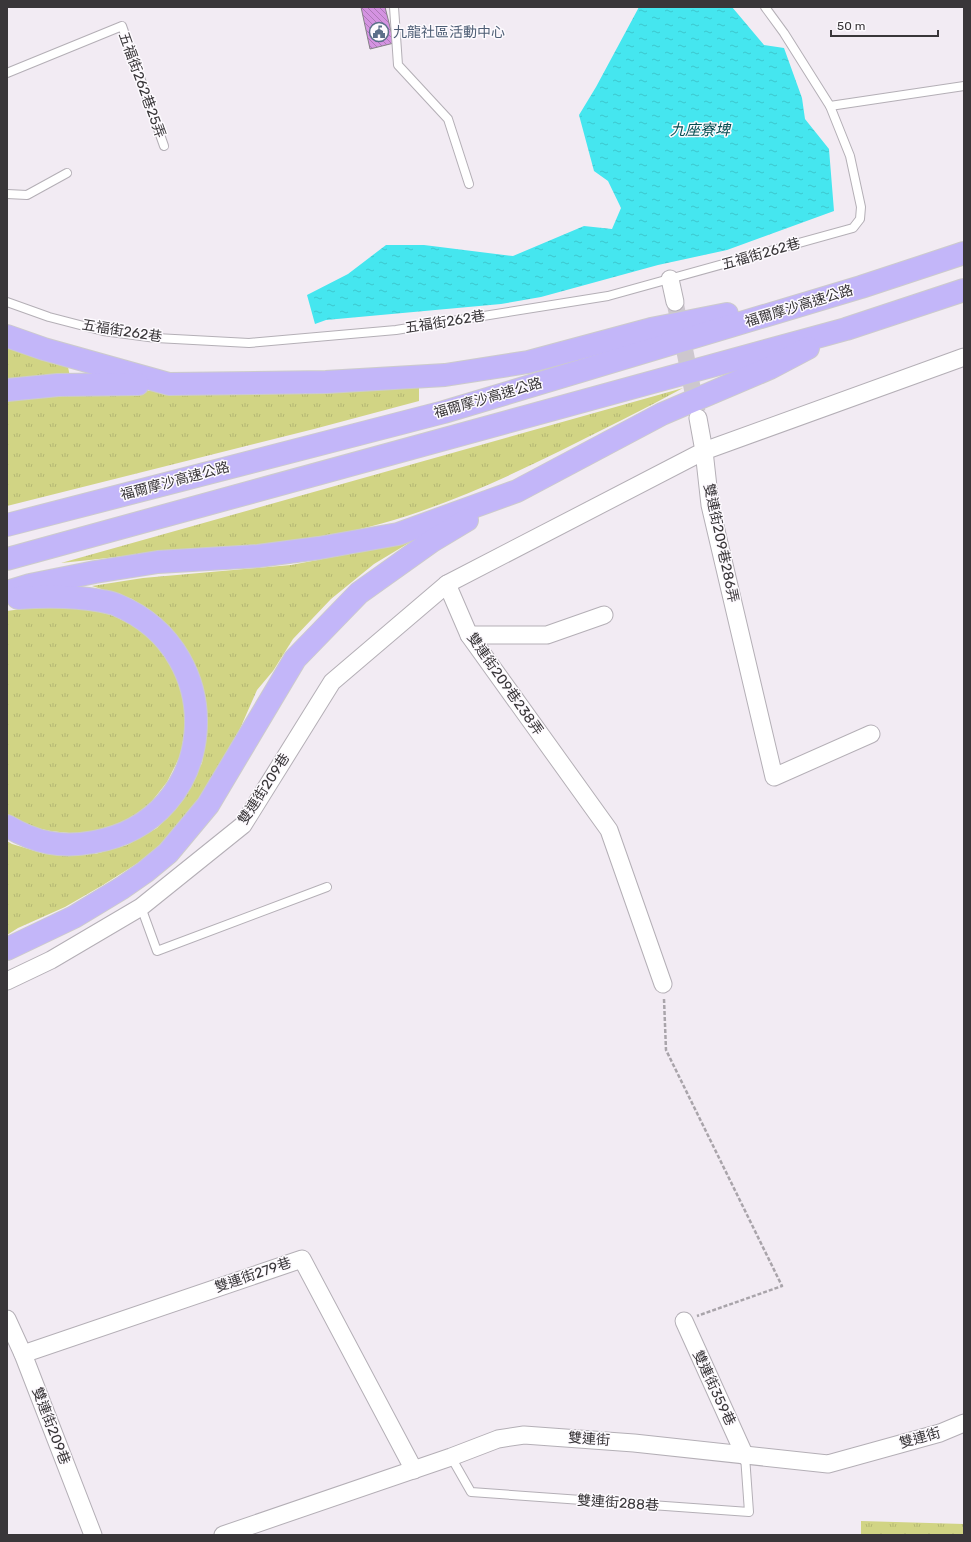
<svg xmlns="http://www.w3.org/2000/svg" width="971" height="1542" viewBox="0 0 971 1542" font-family="Rubik,'Noto Sans TC',sans-serif">
<defs>
<pattern id="grass-tufts" width="24" height="20" patternUnits="userSpaceOnUse"><rect width="24" height="20" fill="#d1d484"/><path d="M3 7l-1-3M5 7V3M7 7l1-3M15 17l-1-3M17 17v-4M19 17l1-3" fill="none" stroke="#b4b773"/></pattern>
<pattern id="water-ripples" width="26" height="14" patternUnits="userSpaceOnUse"><rect width="26" height="14" fill="#45e6ef"/><path d="M2 4q2-2 4 0t4 0M15 11q2-2 4 0t4 0" fill="none" stroke="#3dc6ce"/></pattern>
<pattern id="building-back-hatch" width="6" height="6" patternUnits="userSpaceOnUse"><rect width="6" height="6" fill="#d493e1"/><path d="M-1 5l2 2M0 0l6 6M5-1l2 2" fill="none" stroke="#ad79b7"/></pattern>
</defs>
<rect width="100%" height="100%" fill="#f2ebf3"/>
<g fill="url(#grass-tufts)">
<polygon points="7,348 68,367 70,377 7,380"/>
<polygon points="419,388 419,401 314,429 7,506 7,400 77,393 147,391 213,389"/>
<path d="M 683,388 C 643,410 601,430 560,451 C 487,487 413,520 332,535 C 280,545 228,548 175,552 C 137,554 99,559 61,563 Z"/>
<polygon points="422,535 374,564 331,599 293,639 273,671 257,690 239,731 211,785 160,849 103,885 65,907 18,928 7,935 7,841 12,844 45,854 95,854 127,845 157,828 180,803 202,763 207,727 203,691 191,657 173,632 154,613 132,599 92,586 143,578 291,565 349,554 399,543"/>
<polygon points="69,605 112,615 142,630 165,653 181,683 186,720 181,754 167,782 145,810 116,827 79,834 50,831 24,825 7,814 7,611 21,609"/>
<polygon points="861,1521 964,1524 964,1535 861,1535"/>
</g>
<polygon fill="url(#water-ripples)" points="639,7 732,7 764,45 784,48 802,98 805,119 829,149 834,211 727,250 658,265 541,297 501,304 326,320 315,324 307,295 348,274 386,245 424,245 513,256 584,226 612,229 621,208 608,181 594,171 579,115 596,87"/>
<polygon fill="url(#building-back-hatch)" stroke="#868188" points="361,7 385,7 394,43 370,49"/>
<g fill="none" stroke-linecap="round" stroke-linejoin="round">
<polyline stroke="#cdc7ce" stroke-width="17" stroke-dasharray="17 8" stroke-linecap="butt" points="675,302 697,412"/>
<defs>
<g id="lane">
<polyline points="394,7 398,65 448,119 469,184"/>
<polyline points="7,73 122,26 164,146"/>
<polyline points="830,106 964,86"/>
<polyline points="7,194 27,195 67,173"/>
<polyline points="7,302 49,317 103,331 156,338 249,343 396,330 608,296 853,228 860,219 861,207 850,156 830,106 784,33 765,7"/>
<polyline points="141,907 157,951 327,887"/>
<polyline points="451,1457 471,1492 749,1512 745,1456"/>
</g>
<g id="street">
<polyline points="670,279 675,302"/>
<polyline points="469,635 547,635 604,615"/>
<polyline points="871,734 774,777 710,505 704,451 964,357"/>
<polyline points="7,981 51,960 141,907 243,825 332,682 447,584"/>
<polyline points="663,984 609,830 469,635 447,584 704,451 698,418"/>
<polyline points="7,1319 23,1354 93,1535"/>
<polyline points="684,1321 745,1456"/>
<polyline points="23,1354 302,1259 414,1470"/>
<polyline points="223,1535 451,1457 498,1439 524,1435 634,1443 828,1464 940,1433 964,1423"/>
</g>
<g id="highway">
<polyline points="7,336 44,349 169,384 326,382 445,375 528,362 651,329 727,314"/>
<polyline points="7,390 58,385 138,384"/>
<polyline points="7,525 444,412 861,287 964,253"/>
<polyline points="7,559 846,329 964,290"/>
<polyline points="7,592 30,585 95,572 158,562 258,556 319,548 398,534 517,491 662,414 770,368 808,348"/>
<path d="M 7,826 C 36,843 60,848 94,842 C 219,820 232,653 117,605 C 113,603 107,602 102,601 C 74,596 47,596 18,598"/>
<polyline points="7,949 74,917 122,888 145,872 168,853 208,805 295,659 359,593 432,541 467,520"/>
</g>
</defs>
<use href="#lane" stroke="#b4afb6" stroke-width="10"/>
<use href="#street" stroke="#b4afb6" stroke-width="19"/>
<use href="#highway" stroke="#cccbcc" stroke-width="24"/>
<polyline stroke="#a9a4aa" stroke-width="2.5" stroke-dasharray="4 2" stroke-linecap="butt" points="664,999 666,1050 782,1286 697,1316"/>
<use href="#lane" stroke="#fff" stroke-width="8"/>
<use href="#street" stroke="#fff" stroke-width="17"/>
<use href="#highway" stroke="#c3b6f9" stroke-width="22"/>
</g>
<defs>
<symbol id="civic-ring" viewBox="-11 -11 22 22"><circle r="9.5" fill="#fdfafe" stroke="#5c6f8a" stroke-width="1.5"/><path d="M-.6-6.5H3V-4.5H.6V-3L4-1V1h2V6H-6V1h2V-1L-.6-3ZM-1.2 2.5V6h2.4V2.5Z" fill="#5c6f8a"/></symbol>
</defs>
<g fill-rule="evenodd">
<use href="#civic-ring" x="368" y="21" width="22" height="22"/>
</g>
<g text-anchor="middle" dominant-baseline="central" stroke-width="3" stroke-linejoin="round" paint-order="stroke">
<g font-size="14" fill="#4e5e75" stroke="#fdfafe" text-anchor="start">
<text x="393" y="32">九龍社區活動中心</text>
</g>
<g font-size="14" fill="#393639" stroke="#fdfafe">
<text transform="translate(142 85) rotate(70)">五福街262巷25弄</text>
<text transform="translate(761 254) rotate(-16)">五福街262巷</text>
<text transform="translate(799 306) rotate(-17)">福爾摩沙高速公路</text>
<text transform="translate(445 322) rotate(-9)">五福街262巷</text>
<text transform="translate(122 331) rotate(9)">五福街262巷</text>
<text transform="translate(488 398) rotate(-16)">福爾摩沙高速公路</text>
<text transform="translate(175 481) rotate(-15)">福爾摩沙高速公路</text>
<text transform="translate(721 543) rotate(78)">雙連街209巷286弄</text>
<text transform="translate(505 684) rotate(55)">雙連街209巷238弄</text>
<text transform="translate(264 789) rotate(-57)">雙連街209巷</text>
<text transform="translate(253 1275) rotate(-19)">雙連街279巷</text>
<text transform="translate(714 1388) rotate(65)">雙連街359巷</text>
<text transform="translate(51 1426) rotate(69)">雙連街209巷</text>
<text transform="translate(920 1438) rotate(-16)">雙連街</text>
<text transform="translate(589 1439) rotate(4)">雙連街</text>
<text transform="translate(618 1503) rotate(4)">雙連街288巷</text>
</g>
<g font-size="15" font-style="italic" fill="#064e52" stroke="#fdfafe">
<text x="700" y="130">九座寮埤</text>
</g>
</g>
<rect width="971" height="1542" fill="none" stroke="#393639" stroke-width="16"/>
<path d="M831 30v6h107v-6" fill="none" stroke="#393639" stroke-width="2"/>
<text x="837" y="30" font-size="12" fill="#393639" stroke="#fdfafe" stroke-width="3" paint-order="stroke">50 m</text>
</svg>
